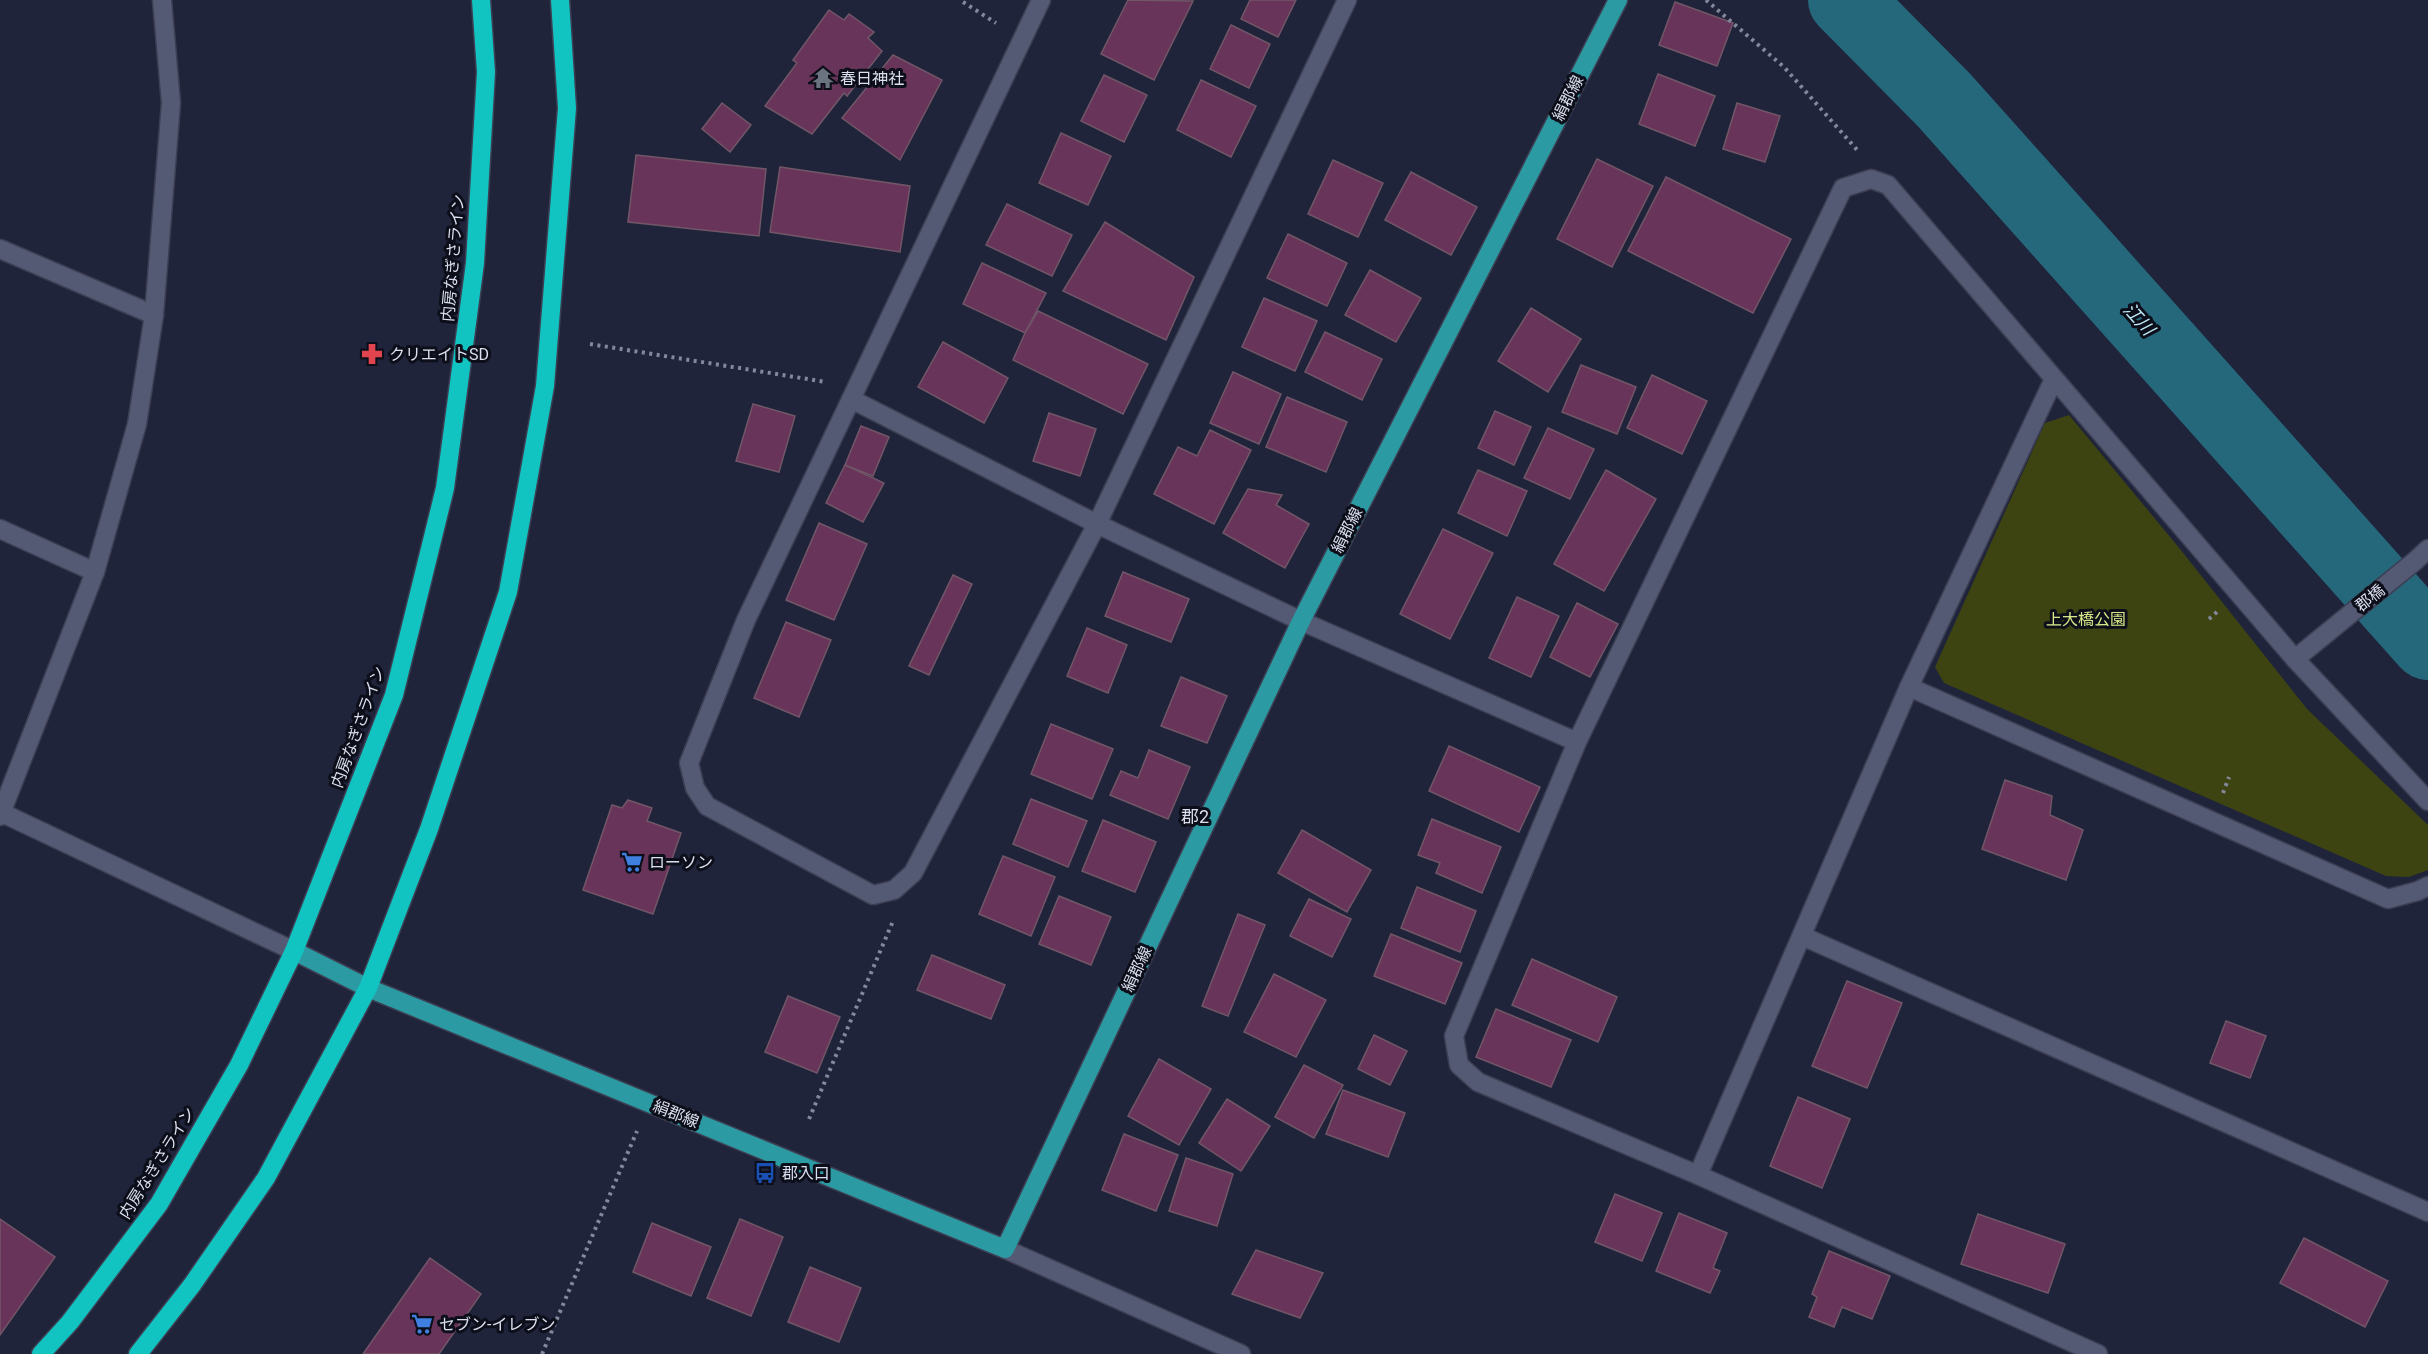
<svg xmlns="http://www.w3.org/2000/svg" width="2428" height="1354" viewBox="0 0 2428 1354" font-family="Roboto,'Noto Sans JP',sans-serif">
<rect width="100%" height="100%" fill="#20243b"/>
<polygon fill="#3d4411" points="2069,415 2180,549 2307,709 2428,825 2428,870 2409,877 2386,876 1944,683 1935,667 2045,423"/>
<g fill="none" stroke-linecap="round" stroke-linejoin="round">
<polyline stroke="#25687b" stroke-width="74" points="1845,0 1944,100 2428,643"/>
</g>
<g fill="#69345a" stroke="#715668" stroke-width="1.5">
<polygon points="1128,0 1193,1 1154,80 1101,54"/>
<polygon points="1250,0 1296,0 1278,37 1241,19"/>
<polygon points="1675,2 1733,23 1717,66 1659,45"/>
<polygon points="829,10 844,20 849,14 874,32 868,38 882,51 847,96 844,93 812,134 765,106 797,63 793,60"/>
<polygon points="1231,25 1270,44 1249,88 1210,69"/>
<polygon points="893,55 942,80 900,160 842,118"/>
<polygon points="1658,74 1715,96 1695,146 1639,124"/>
<polygon points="1104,75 1147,95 1124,142 1081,121"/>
<polygon points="1201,80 1256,106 1231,157 1177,130"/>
<polygon points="722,103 751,125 730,152 702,129"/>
<polygon points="1737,103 1780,116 1765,162 1723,149"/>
<polygon points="1061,133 1111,156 1088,205 1039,183"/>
<polygon points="636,155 766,169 759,236 628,222"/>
<polygon points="1597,159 1653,186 1612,267 1557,239"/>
<polygon points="1333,160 1383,183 1358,237 1308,214"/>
<polygon points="780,167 910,186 900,252 770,232"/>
<polygon points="1411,172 1477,207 1451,255 1385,220"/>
<polygon points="1666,177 1791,239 1753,313 1628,251"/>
<polygon points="1007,204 1072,235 1052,276 986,245"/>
<polygon points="1105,222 1194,277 1166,340 1063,291"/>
<polygon points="1288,234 1347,263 1327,306 1267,278"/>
<polygon points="982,263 1046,293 1025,333 963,304"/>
<polygon points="1370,270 1421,298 1396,342 1345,315"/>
<polygon points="1264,298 1317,321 1295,371 1242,347"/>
<polygon points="1531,308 1581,339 1548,392 1498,361"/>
<polygon points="1038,311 1148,364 1123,414 1013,360 1025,333"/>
<polygon points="1325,332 1382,359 1362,400 1305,372"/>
<polygon points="943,342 1008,378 984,423 918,387"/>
<polygon points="1581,365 1636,387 1617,434 1562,412"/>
<polygon points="1233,372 1281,394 1259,444 1210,423"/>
<polygon points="1652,375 1707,401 1682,454 1627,428"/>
<polygon points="1287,397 1347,422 1326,472 1266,447"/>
<polygon points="753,404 795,416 779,472 736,461"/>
<polygon points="1495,411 1531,427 1514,465 1478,448"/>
<polygon points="1049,413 1096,429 1080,476 1033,461"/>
<polygon points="861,426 889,437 873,476 845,465"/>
<polygon points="1548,428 1594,449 1570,499 1524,478"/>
<polygon points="1210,430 1251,450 1214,524 1154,494 1178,447 1197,456"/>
<polygon points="845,465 884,483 863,522 826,503"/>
<polygon points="1478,470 1527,491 1507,536 1458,513"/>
<polygon points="1606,470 1656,499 1604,591 1554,564"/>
<polygon points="1248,489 1282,495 1276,505 1309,524 1285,568 1223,533"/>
<polygon points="819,523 867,544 834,620 786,600"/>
<polygon points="1443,529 1493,553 1450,639 1400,614"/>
<polygon points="1123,572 1189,599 1171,642 1105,616"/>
<polygon points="953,575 972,584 929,675 909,666"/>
<polygon points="1517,597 1559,616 1531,677 1489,658"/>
<polygon points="1577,603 1618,624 1590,677 1550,657"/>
<polygon points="786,622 831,640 799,717 754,698"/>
<polygon points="1087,628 1127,645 1108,693 1067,676"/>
<polygon points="1181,677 1227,696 1207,743 1161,726"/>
<polygon points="1051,724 1113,749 1092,799 1031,774"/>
<polygon points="1449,746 1540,787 1519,832 1429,791"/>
<polygon points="1149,750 1190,767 1168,819 1110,795 1121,771 1138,778"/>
<polygon points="2005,780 2052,796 2050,815 2083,830 2066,880 1982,849"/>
<polygon points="1031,799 1087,821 1068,867 1013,844"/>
<polygon points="628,800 652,808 647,821 681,833 653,914 583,890 612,805 622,808"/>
<polygon points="1432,819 1501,847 1482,893 1436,873 1440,863 1418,855"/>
<polygon points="1103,820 1156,842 1135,892 1082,871"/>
<polygon points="1302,830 1371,870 1347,912 1278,873"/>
<polygon points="1003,856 1055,877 1031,936 979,914"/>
<polygon points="1417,887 1476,911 1460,952 1401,928"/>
<polygon points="1059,896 1111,917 1091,965 1039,944"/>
<polygon points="1309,899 1351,919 1332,957 1290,936"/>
<polygon points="1238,914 1265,925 1228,1016 1202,1006"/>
<polygon points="1391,934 1462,963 1445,1004 1374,976"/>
<polygon points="932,955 1005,985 991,1019 917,990"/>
<polygon points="1532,959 1617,997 1598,1042 1512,1005"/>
<polygon points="1274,974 1326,1000 1296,1057 1244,1032"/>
<polygon points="1847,981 1902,1003 1867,1088 1812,1066"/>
<polygon points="788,996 840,1017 817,1073 765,1052"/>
<polygon points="1496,1009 1571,1040 1551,1087 1476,1057"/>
<polygon points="2226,1021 2266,1036 2250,1078 2210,1063"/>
<polygon points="1374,1035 1407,1051 1390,1085 1358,1069"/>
<polygon points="1159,1059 1211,1089 1179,1145 1128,1116"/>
<polygon points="1304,1065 1343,1085 1314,1138 1275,1117"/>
<polygon points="1343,1090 1405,1113 1388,1157 1326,1134"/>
<polygon points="1798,1097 1850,1119 1822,1188 1770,1166"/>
<polygon points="1227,1099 1270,1126 1241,1171 1199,1143"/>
<polygon points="1124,1134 1178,1155 1156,1211 1102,1190"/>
<polygon points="1186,1158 1233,1174 1217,1226 1169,1211"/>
<polygon points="1615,1194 1662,1213 1642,1261 1595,1242"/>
<polygon points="1679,1213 1727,1233 1713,1268 1720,1271 1710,1293 1656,1271"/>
<polygon points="1978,1214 2065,1244 2048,1293 1961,1264"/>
<polygon points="0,1219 55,1257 0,1335"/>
<polygon points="740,1219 783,1237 751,1316 707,1298"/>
<polygon points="652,1223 711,1247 691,1296 633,1272"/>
<polygon points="2304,1238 2388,1281 2365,1327 2280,1283"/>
<polygon points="1256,1250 1323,1273 1300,1318 1232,1294"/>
<polygon points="1829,1251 1890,1276 1872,1319 1842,1307 1834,1327 1809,1317 1817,1297 1812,1294"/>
<polygon points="430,1258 481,1294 439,1354 363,1354"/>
<polygon points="810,1267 861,1288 839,1342 788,1322"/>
</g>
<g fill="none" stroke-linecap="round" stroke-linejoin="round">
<defs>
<g id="minor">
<polyline points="1041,0 746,620 689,763 695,788 707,806 873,895 894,890 913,873 1097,524 1347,0"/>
<polyline points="0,249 154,315"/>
<polyline points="851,399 1097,524 1301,621 1577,742"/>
<polyline points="0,529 95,572"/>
<polyline points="2295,659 2415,561 2428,549"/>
<polyline points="1909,687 2388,899 2418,891 2428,886"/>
<polyline points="0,812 294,951"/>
<polyline points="0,816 95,572 137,424 154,315 171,103 162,0"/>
<polyline points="1802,936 2428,1212"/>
<polyline points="1698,1175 1909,687 2054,379"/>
<polyline points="1005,1249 1241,1354"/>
<polyline points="2098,1354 1698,1175 1478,1082 1459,1065 1454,1036 1577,742 1843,188 1871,179 1888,185 2295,659 2428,801"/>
</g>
<polyline id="major" points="294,951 368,988 1005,1249 1301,621 1618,0"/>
<g id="highway">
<polyline points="41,1354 70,1322 159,1204 239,1065 294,951 394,695 445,488 475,263 486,72 481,0"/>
<polyline points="138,1354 192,1285 266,1178 368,988 429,829 508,592 545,386 567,108 560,0"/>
</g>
</defs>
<use href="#minor" stroke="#3c3f53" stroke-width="21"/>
<use href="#major" stroke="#3c3f53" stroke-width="21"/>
<use href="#highway" stroke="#3c3f53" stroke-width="21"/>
<g stroke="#84889b" stroke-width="4" stroke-dasharray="3 4.5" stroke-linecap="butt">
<polyline points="1706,0 1784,67 1858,151"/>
<polyline points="963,2 996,23"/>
<polyline points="590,344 826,382"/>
<polyline points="2209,619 2217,612"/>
<polyline points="2223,793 2229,777"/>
<polyline points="809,1119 893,921"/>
<polyline points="542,1354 637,1131"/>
</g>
<use href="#minor" stroke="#545a74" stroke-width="18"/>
<use href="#major" stroke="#2c9aa2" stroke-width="18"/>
<use href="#highway" stroke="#12c4c1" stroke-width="18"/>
</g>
<defs>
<symbol id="temple-bare" viewBox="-9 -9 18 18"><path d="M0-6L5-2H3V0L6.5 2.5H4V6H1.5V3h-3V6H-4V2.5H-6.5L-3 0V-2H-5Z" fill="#6b7280" stroke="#0c0e19" stroke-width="2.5" paint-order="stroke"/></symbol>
<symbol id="pharmacy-bare" viewBox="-9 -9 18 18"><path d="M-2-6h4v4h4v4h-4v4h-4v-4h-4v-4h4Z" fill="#e0444e" stroke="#0c0e19" stroke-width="2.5" paint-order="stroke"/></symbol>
<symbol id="supermarket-bare" viewBox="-9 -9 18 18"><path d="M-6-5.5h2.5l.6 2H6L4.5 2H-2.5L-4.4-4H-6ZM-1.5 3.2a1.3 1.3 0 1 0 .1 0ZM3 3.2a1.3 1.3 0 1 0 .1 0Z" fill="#3f7fe0" stroke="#0c0e19" stroke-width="2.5" paint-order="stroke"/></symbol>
<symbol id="bus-bare" viewBox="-9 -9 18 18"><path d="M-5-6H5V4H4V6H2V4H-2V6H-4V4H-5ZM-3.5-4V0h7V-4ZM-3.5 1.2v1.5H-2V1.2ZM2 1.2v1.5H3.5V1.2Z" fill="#1a4fb4" stroke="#0c0e19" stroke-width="2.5" paint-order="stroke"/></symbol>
</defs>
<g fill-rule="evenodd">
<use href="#temple-bare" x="808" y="63" width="30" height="30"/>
<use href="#pharmacy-bare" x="357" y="339" width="30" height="30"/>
<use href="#supermarket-bare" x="617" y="847" width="30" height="30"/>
<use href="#bus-bare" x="750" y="1158" width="30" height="30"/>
<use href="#supermarket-bare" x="407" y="1309" width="30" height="30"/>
</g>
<g text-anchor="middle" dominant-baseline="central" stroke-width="6" stroke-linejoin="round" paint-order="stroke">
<g font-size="16" fill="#dbdfef" stroke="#0c0e19" text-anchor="start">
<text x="840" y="78">春日神社</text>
<text x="389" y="354">クリエイトSD</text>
<text x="649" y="862">ローソン</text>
<text x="782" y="1173">郡入口</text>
<text x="439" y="1324">セブン-イレブン</text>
</g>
<g font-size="16" fill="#dbdfef" stroke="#0c0e19">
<text transform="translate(1568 98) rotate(-63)">絹郡線</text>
<text transform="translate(453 258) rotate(-85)">内房なぎさライン</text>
<text transform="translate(1347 530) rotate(-63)">絹郡線</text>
<text transform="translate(2370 598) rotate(-39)">郡橋</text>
<text transform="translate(358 727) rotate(-70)">内房なぎさライン</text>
<text transform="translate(1137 969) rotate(-65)">絹郡線</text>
<text transform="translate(676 1114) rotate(22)">絹郡線</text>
<text transform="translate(157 1163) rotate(-58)">内房なぎさライン</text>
</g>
<g font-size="16" fill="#d7e788" stroke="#0c0e19">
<text x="2086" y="619">上大橋公園</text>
</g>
<g font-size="18" font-style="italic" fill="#c1ecfb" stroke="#0c0e19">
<text transform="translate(2139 319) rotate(48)">江川</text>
</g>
<g font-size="18" fill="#dbdfef" stroke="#0c0e19">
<text x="1195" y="816">郡2</text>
</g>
</g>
</svg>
